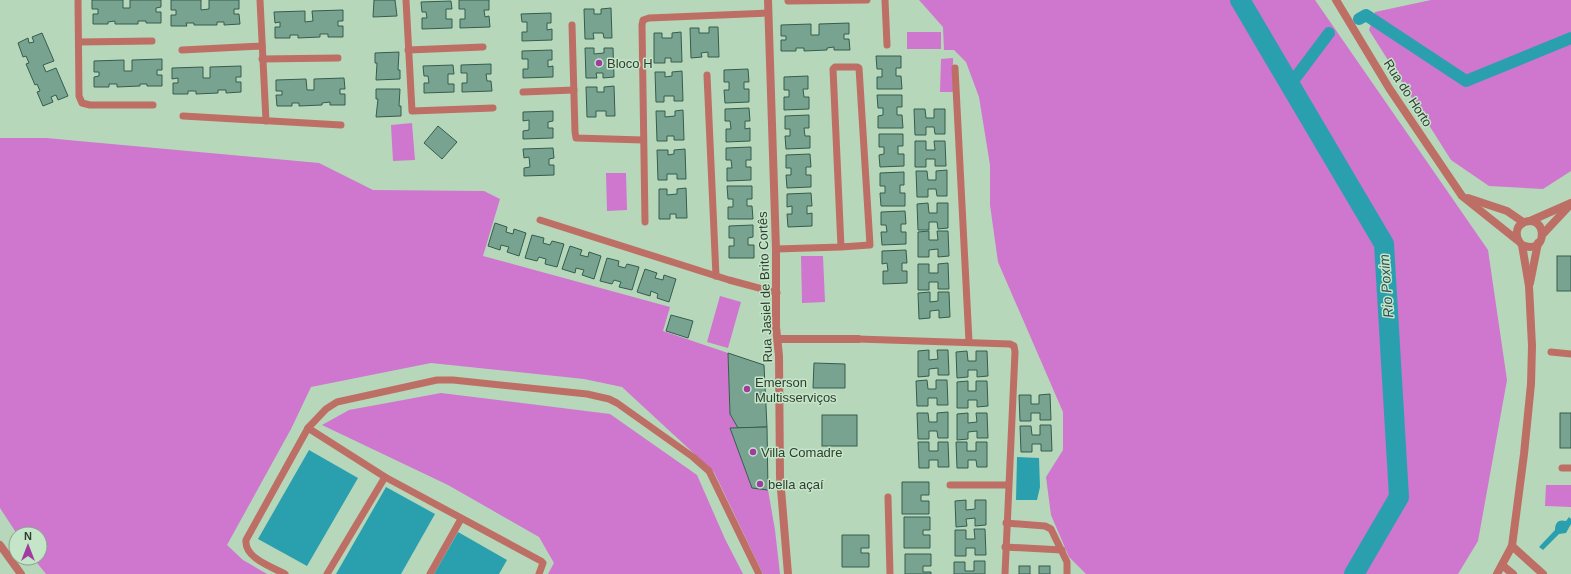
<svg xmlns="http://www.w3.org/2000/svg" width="1571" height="574" viewBox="0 0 1571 574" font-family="Arial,sans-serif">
<rect width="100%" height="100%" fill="#b7d7ba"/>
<g fill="#cf76ce">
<polygon points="919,0 1315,0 1488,250 1507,380 1478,541 1458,574 1086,574 1069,557 1051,515 1046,477 1063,450 1063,412 998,262 990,205 990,165 979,97 966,62 954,50 944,50 943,27"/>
<polygon points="1431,0 1571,0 1571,171 1543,189 1489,186 1451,160 1369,30 1375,12"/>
<rect x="907" y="32" width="34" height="17"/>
<polygon points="953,58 953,92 940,92 941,59"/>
<polygon points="412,123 415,160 393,161 391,125"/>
<polygon points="0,138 46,138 319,163 373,190 484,191 500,199 483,256 670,307 663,331 728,353 730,414 738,428 730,428 752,488 768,490 775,530 780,574 763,574 714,472 622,387 584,379 431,363 311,387 291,429 227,545 243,560 267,574 46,574 33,558 40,558 40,534 17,534 0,508"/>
<polygon points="606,173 626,173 627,210 607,211"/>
<polygon points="801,256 823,256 825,302 802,303"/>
<polygon points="720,296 741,302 728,348 707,342"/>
<polygon points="441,393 610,414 697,475 725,539 743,574 548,574 554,563 539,537 448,485 322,425 349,410"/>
<polygon points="1546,485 1571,485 1571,507 1545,506"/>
</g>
<g fill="#2aa0af">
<polygon points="309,450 358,478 307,566 258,539"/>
<polygon points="1017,457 1039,458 1040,487 1037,500 1016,500"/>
<polygon points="386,487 435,514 401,574 336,574"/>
<path d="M 1569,517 L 1571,519 L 1571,524 L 1566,533 L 1559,534 L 1543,550 L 1539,547 L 1555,530 C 1555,522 1559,519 1566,521 Z"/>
<polygon points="458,532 507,560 499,574 434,574"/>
</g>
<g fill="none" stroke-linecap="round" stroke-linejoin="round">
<g stroke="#2aa0af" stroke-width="12">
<polyline points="1359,19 1366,15 1466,81 1571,38"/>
<polyline points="1290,85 1329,33"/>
</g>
<polyline stroke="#2aa0af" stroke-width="20" points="1240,0 1384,244 1399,497 1354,574"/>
</g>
<g fill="#78a391" stroke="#345d4d">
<polygon points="92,0 123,0 123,8 130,8 130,0 161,0 161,7 156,8 156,12 161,12 161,23 146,23 146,21 138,21 138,24 115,24 115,21 108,22 108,24 93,24 93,14 98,14 98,9 92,9"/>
<polygon points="171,0 201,0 201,10 209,9 209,0 239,0 239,9 234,9 234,14 239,14 240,24 224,25 224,22 217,22 217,25 194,25 194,23 186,23 187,26 171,26 171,15 176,15 176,10 171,10"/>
<polygon points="374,0 395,0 397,16 373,17"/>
<polygon points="459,0 489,0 489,10 484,10 485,17 489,16 490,27 460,28 460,19 465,19 465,9 459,9"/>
<polygon points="451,1 452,9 446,9 446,19 452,19 452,28 422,29 422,18 427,18 426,12 422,12 421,2"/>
<polygon points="611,8 612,38 604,38 603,33 593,33 594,39 585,39 584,9 594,9 594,14 601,14 601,9"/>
<polygon points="343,10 343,21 338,21 338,26 343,26 343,37 328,37 328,34 320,34 320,37 298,38 298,35 290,35 290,38 275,38 275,27 280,27 280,22 275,23 274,12 305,11 305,22 313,21 312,11"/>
<polygon points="551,13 551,23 547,23 547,30 552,29 552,40 522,41 522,32 527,32 527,22 522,22 521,14"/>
<polygon points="849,23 849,34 844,34 844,39 849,39 850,50 834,50 834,47 827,48 827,50 804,51 804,48 796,48 796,51 781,51 781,40 786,40 786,36 781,36 781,25 811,24 811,35 819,35 819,24"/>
<polygon points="709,27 718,27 719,57 708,57 708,52 701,53 702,57 691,58 690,28 699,28 699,33 709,33"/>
<polygon points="681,32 682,62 671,62 671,58 665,58 665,63 654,63 654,33 662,33 662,38 672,38 672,33"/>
<polygon points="42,33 54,61 43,65 46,72 56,68 68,96 58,100 56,95 51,97 53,102 43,106 37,92 40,91 37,84 35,85 26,64 29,63 26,56 23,57 18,43 28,38 29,43 34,42 32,37"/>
<polygon points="585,48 594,48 594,54 604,53 604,48 613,48 614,77 603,78 603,73 596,73 597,78 586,78"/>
<polygon points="552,50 552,60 548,60 548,67 553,66 553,77 523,78 523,69 528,69 528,59 522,59 522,51"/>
<polygon points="399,52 398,70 400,70 400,79 376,80 377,63 375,63 375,53"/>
<polygon points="876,56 901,56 901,68 896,68 896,76 901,76 902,89 877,89 877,77 882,77 882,69 877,69"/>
<polygon points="162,59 162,70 157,70 157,75 162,75 162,86 147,86 147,84 140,84 140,86 117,87 117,84 109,84 109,87 94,87 94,77 99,76 99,72 94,72 94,61 124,60 124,71 132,71 132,60"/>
<polygon points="491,64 491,74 486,74 487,81 491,81 492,91 462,92 462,83 467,83 467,73 461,73 461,65"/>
<polygon points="453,65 454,74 448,74 448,84 454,84 454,92 424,93 424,83 429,83 428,76 424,76 423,66"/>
<polygon points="241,66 241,77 236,77 236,82 241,82 241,92 226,93 226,90 218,90 218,93 196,94 196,91 188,91 188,94 173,94 173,83 178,83 178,78 172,79 172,68 203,67 203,78 210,78 210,67"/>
<polygon points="748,69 749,82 744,82 744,89 749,89 749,102 725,103 724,90 729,90 729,82 724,82 724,70"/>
<polygon points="682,71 683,101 674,101 674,96 664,96 664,102 656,102 655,72 665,72 665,77 672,76 672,72"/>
<polygon points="808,76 808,89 803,89 804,97 809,97 809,109 784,110 784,97 789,97 789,90 784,90 784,77"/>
<polygon points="344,78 345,89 340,89 340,94 345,94 345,105 330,105 330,102 322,103 322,105 299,106 299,103 292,103 292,106 277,106 276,95 282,95 282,91 276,91 276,80 306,79 307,90 314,90 314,79"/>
<polygon points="614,86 615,116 606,116 606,111 596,111 596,117 587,117 586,87 597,87 597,92 604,92 604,87"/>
<polygon points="376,89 400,89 399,106 401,106 401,116 376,117 378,99 376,99"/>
<polygon points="877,95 902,95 902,107 897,107 897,115 902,115 903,128 878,128 878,116 883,115 883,108 878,108"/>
<polygon points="749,108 750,121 745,121 745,129 750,128 750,141 726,142 726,129 731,129 730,121 725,121 725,109"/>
<polygon points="914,109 925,109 926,118 934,118 934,109 945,109 945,134 935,134 934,127 926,127 926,135 915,135"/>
<polygon points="683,110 684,140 674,140 674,136 667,136 667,141 657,141 656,111 665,111 665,117 675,116 675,111"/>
<polygon points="553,111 553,121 548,122 548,128 553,128 553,138 523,139 523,131 529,130 529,120 523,121 523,112"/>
<polygon points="809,115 809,128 804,128 805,136 810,136 810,148 786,149 785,136 790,136 790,129 785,129 785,116"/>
<polygon points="438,126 457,142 442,159 424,143"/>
<polygon points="879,134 903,134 903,146 898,146 898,154 904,154 904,166 880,167 879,155 884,154 884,147 879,147"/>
<polygon points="915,141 926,141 926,150 935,150 934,141 945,141 946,166 935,166 935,159 926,159 926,167 915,167"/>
<polygon points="751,147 751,160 746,160 746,167 751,167 751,180 727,181 727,168 732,168 731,160 726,160 726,148"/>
<polygon points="553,148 554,158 549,159 549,165 554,165 554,175 524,176 524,168 530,167 529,157 524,158 523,149"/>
<polygon points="685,149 686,179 677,179 677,174 667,174 667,180 658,180 657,150 668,150 668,155 674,154 674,150"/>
<polygon points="810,154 811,167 806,167 806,175 811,175 811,187 787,188 786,175 791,175 791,168 786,168 786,155"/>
<polygon points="947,170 947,196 937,196 936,189 928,189 928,197 917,197 916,171 927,171 928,180 936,180 936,171"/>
<polygon points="904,172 904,185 900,185 900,193 905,193 905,206 881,206 880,193 885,193 885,186 880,186 880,173"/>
<polygon points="727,186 752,186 752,199 747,199 747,206 752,206 753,219 728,219 728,207 733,207 733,199 728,199"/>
<polygon points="686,188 687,218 676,218 676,214 670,214 670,219 659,219 659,189 667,189 667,195 677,194 677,189"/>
<polygon points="811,193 812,206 807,206 807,214 812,213 812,226 788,227 787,214 792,214 792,206 787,207 787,194"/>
<polygon points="928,203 929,213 937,213 937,203 948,203 948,228 938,229 937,222 929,222 929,230 918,230 917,204"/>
<polygon points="905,211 906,224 901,224 901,232 906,232 906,244 882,245 881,232 887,232 886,225 881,225 881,212"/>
<polygon points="495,223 507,227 506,232 513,234 514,229 526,233 519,256 507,252 509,247 501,245 500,250 488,246"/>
<polygon points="753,225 753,237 748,238 748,245 754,245 754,258 729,258 729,246 734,246 734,238 729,238 729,226"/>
<polygon points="929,231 929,240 938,240 937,231 948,231 949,256 938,257 938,249 929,250 929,257 918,257 918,232"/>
<polygon points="532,235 544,238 543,243 550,245 552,241 564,244 557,267 545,264 546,259 539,257 537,261 525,258"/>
<polygon points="570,246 582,250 580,255 588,257 589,252 601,256 594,279 582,275 584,270 576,268 575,273 562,269"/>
<polygon points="906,250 907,263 902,263 902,271 907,271 907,283 883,284 883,271 888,271 887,263 882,264 882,251"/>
<rect x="1557" y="256" width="14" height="35"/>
<polygon points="607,258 619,261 618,266 625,268 627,264 639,267 632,290 619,287 621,282 614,280 612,284 600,281"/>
<polygon points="948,263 949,289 938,289 938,282 929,282 929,290 918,290 918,264 929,264 929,273 938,273 938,264"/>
<polygon points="645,269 657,273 655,278 663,280 664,275 676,279 669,302 657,298 658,294 651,291 650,296 637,292"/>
<polygon points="930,292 930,302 938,301 938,292 949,292 950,317 939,318 939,310 930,311 930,318 919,319 918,293"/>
<polygon points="671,315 693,321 688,338 666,331"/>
<polygon points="929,350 929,360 938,359 937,350 948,350 949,375 938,375 938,368 929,369 929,376 918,377 918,351"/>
<polygon points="967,351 968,361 976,361 976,351 987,351 988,376 977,377 977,370 968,370 968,377 957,378 956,352"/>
<polygon points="728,353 764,365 767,427 738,428 730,414"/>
<polygon points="814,363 845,364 845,388 813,388"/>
<polygon points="927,380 928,389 936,389 936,380 947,380 948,405 937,405 937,398 928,398 928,406 917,406 916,381"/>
<polygon points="968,381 968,391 976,391 976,381 987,381 988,406 977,407 977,400 968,400 968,408 957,408 957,382"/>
<polygon points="1050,394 1051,420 1040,420 1040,413 1031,413 1031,421 1020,421 1019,395 1031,395 1031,404 1039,404 1039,395"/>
<polygon points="948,412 948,438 938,438 937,431 929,431 929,439 918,439 917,413 928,413 929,422 937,422 937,413"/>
<polygon points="968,413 968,423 977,422 976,413 987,413 988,438 977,438 977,431 968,432 968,439 957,440 957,414"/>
<rect x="1560" y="413" width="11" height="35"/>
<rect x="822" y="415" width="35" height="31"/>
<polygon points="1040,425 1051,425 1052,451 1041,451 1041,444 1032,444 1032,452 1021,452 1020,426 1031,426 1032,435 1040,435"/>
<polygon points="767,427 768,490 752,488 730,428"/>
<polygon points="918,442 929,442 929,451 938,451 938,442 948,442 949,467 938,467 938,460 929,460 929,468 919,468"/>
<polygon points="956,442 967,442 967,451 976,451 976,442 987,442 987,467 977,467 976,460 968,460 968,468 957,468"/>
<polygon points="902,482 929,482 929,495 921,495 921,501 929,501 929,514 902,514"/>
<polygon points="966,500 966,510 975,509 975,500 986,500 986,525 975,526 975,518 966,519 967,526 956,527 955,501"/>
<polygon points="904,517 930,517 930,530 923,530 923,535 930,535 930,548 904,548"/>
<polygon points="974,529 985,529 986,555 975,555 975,548 966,548 966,556 955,556 955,530 966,530 966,539 975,539"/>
<polygon points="842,535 869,535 869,548 861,548 861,553 869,553 869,567 842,567"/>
<polygon points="905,554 931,554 931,566 923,566 923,572 931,572 931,574 905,574"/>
<polygon points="974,561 985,561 985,574 954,574 954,562 965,562 965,571 974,571"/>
<rect x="1019" y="566" width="11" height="8"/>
<rect x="1039" y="566" width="11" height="8"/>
</g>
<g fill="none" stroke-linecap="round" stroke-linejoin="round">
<g stroke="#be6f65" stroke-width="7">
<polyline points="78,0 79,96 82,103 90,105 153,105"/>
<polyline points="260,0 266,121"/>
<polyline points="406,0 412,111 493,108"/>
<polyline points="885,0 887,45"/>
<polyline points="788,1 867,0"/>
<polyline points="572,25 575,132 576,138 643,140"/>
<polyline points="79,42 152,41"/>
<polyline points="182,50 262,46"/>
<polyline points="408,50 483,47"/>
<polyline points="262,59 338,58"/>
<polyline points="955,68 969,342"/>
<polyline points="707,75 716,276"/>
<polyline points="523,92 574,90"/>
<polyline points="183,116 341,125"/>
<polyline points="540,220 729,280 777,293"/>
<polyline points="645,222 642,25 643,20 649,18 768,13"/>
<polyline points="776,249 841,247 870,245 859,68 857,67 835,67 833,69 841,247"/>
<polyline points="858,339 1010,344 1014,346 1015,352 1005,574"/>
<polyline points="1551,352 1571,354"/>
<polyline points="308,428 385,477 541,561 543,563 539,574"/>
<polyline points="1562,468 1571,468"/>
<polyline points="950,485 1008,485"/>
<polyline points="888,497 890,574"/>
<polyline points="1006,523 1045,526 1051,529 1067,562 1067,574"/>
<polyline points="1005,547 1062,550"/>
<path d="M 285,574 C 272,567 244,558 246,540 L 308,428 L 326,409 L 337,402 L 437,380 L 453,380 L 587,394 L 609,399 L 617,403 L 693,457 L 709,471 L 759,574"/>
<polyline points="327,574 385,477"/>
<polyline points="430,574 461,519"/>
</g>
<g stroke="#be6f65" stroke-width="8">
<polyline points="768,0 776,249 776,327 779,356 780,477 788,574"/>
<polyline points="1336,0 1389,88 1462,196 1517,240"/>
<polyline points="1468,198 1507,211 1523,222"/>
<polyline points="778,339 858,339"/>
<polyline points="0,545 21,574"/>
<polyline points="1512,546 1543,574"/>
<polyline points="1502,565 1513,574"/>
</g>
<g stroke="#be6f65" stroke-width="8">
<polyline points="1530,221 1571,203"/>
<polyline points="1542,235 1571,204"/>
<polyline points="1530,283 1538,243"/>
<path d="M 1497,574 L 1512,546 L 1524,454 L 1531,384 L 1532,346 L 1529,286 L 1522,245 C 1515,238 1514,226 1525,222 C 1547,214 1549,256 1522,245"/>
</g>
</g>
<g fill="#a03ca1" stroke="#c4e5c7" stroke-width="1.5">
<circle cx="599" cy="63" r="4"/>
<circle cx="747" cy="389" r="4"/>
<circle cx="753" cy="452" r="4"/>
<circle cx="760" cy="484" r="4"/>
</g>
<g text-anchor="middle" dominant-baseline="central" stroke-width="3" stroke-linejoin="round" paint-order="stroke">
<g font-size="13" fill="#303d31" stroke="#c4e5c7" text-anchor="start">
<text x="607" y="63">Bloco H</text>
<text x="755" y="382">Emerson<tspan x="755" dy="15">Multisserviços</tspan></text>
<text x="761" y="452">Villa Comadre</text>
<text x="768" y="484">bella açaí</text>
</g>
<g font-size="13" fill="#303d31" stroke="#c4e5c7">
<text transform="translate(1408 93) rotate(57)">Rua do Horto</text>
<text transform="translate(765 287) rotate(-92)">Rua Jasiel de Brito Cortês</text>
</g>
<g font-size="14" font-style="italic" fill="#2e4f54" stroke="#c4e5c7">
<text transform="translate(1386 286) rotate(-94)">Rio Poxim</text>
</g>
</g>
<g transform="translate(28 546)"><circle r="19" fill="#c4e5c7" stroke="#89a28b"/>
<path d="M0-3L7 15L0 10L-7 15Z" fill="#a03ca1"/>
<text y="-6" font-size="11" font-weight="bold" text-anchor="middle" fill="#303d31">N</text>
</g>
</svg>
